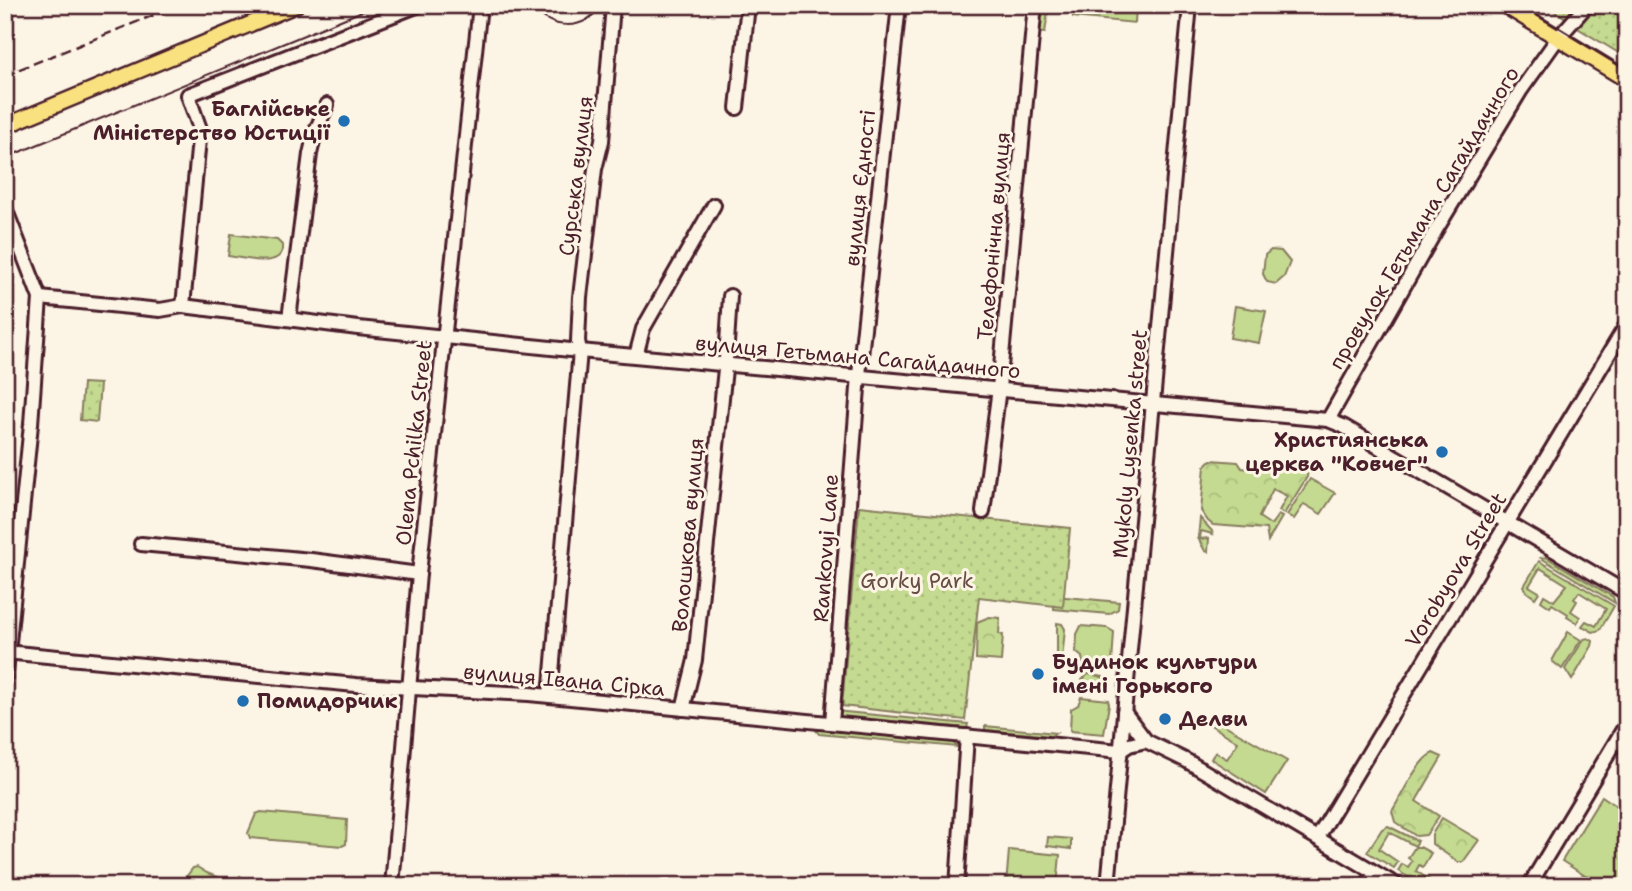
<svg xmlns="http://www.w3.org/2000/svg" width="1632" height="891" viewBox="0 0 1632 891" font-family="'Shantell Sans',sans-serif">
<defs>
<pattern id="forest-crowns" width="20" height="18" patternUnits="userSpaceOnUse" patternTransform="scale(1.75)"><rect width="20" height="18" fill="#c4da90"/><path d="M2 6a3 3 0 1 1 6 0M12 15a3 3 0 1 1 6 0" fill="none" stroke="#aabb7c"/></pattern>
<pattern id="park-dots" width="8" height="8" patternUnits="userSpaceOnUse" patternTransform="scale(1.75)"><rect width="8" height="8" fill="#c4da90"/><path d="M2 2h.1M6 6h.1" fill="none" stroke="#aabb7c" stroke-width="1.8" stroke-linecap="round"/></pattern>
</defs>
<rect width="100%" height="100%" fill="#fcf5e5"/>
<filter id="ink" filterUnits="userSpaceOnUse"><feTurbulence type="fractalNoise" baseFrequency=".0143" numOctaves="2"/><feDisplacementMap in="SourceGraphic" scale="14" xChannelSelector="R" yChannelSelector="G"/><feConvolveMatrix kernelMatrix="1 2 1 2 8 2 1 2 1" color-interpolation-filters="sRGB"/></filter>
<g filter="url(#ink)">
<g fill="#c4da90" stroke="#877c5e" stroke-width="2">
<polygon points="1039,5 1049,5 1045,33 1036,32"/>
<polygon points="1074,5 1136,5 1135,23 1073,17"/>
<path d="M 231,234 L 277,240 L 282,245 C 285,270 244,258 228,256 Z"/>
<polygon points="1271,250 1281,251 1290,262 1284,277 1276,284 1267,282 1263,274 1265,255"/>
<polygon points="1235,306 1266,311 1259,343 1230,338"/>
<polygon points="1310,479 1335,493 1321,514 1304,504 1294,519 1287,515"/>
<polygon points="1546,557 1613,597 1615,603 1541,558"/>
<polygon points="1539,561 1614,606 1600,630 1593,632 1582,626 1586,621 1596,626 1606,609 1579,592 1574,599 1577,601 1571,611 1580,617 1577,623 1567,617 1568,614 1552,604 1550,607 1541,601 1544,595 1554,601 1567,585 1540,568 1529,586 1539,592 1535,598 1527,592 1524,586"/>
<polygon points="1057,623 1062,624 1065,629 1062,660 1057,659"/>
<polygon points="1081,626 1107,628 1114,632 1112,664 1108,668 1083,665 1082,657 1076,652 1077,634"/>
<polygon points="1568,632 1581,640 1562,669 1552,661"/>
<polygon points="1588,638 1593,641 1592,646 1572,680 1565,669 1584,639"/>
<polygon points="1088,674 1103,677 1106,682 1104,687 1100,690 1084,688 1082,680"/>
<polygon points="1081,697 1108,700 1109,704 1104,734 1070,731 1071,709 1078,705"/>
<polygon points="835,711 968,724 967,728 835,716"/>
<polygon points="1216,720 1287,761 1266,794 1211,759 1215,752 1227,759 1238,742 1212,726"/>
<polygon points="985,726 1056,733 1051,736 985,730"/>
<polygon points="815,729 952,742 958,747 819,734"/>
<polygon points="1602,796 1627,813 1627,886 1601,886 1562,861"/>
<polygon points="261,812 347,820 346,844 342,846 250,838 248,833 256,814"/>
<polygon points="1388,826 1418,841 1415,846 1389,832 1379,849 1398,862 1394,868 1367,852 1382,829"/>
<polygon points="1048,837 1071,839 1071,849 1047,846"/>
<polygon points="1415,847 1420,847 1431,853 1423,867 1419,865 1416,871 1439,886 1423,886 1398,871 1402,864 1408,867 1412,861 1408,858"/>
<polygon points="1009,850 1060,855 1057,886 1006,886"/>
<polygon points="197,867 207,873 237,885 240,876 248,881 287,886 179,886 193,868"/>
</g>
<g fill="url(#forest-crowns)" stroke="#877c5e" stroke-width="2">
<polygon points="1211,460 1238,462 1242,468 1259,470 1263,464 1308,469 1307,477 1284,514 1279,511 1287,496 1273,489 1259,517 1271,525 1278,515 1282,517 1268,541 1266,529 1213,525 1208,521 1201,511 1205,466"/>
<polygon points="1200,518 1212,531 1213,534 1201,531 1200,539 1209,538 1208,552 1205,551 1198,538"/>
<polygon points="1055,596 1119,602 1118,609 1109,614 1054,609"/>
<polygon points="989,617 1000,618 999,634 1003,635 1001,661 976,659 977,622"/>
<path d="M 1433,753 L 1442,757 L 1416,801 L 1439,816 L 1426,835 L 1416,836 L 1395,822 L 1392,811 C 1402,796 1417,760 1433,753 Z"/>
<polygon points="1442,818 1479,840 1463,862 1458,862 1432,844 1432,834"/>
</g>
<g fill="url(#park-dots)" stroke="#877c5e" stroke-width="2">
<polygon points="1544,5 1578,5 1566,18"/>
<polygon points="1596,5 1627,5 1627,58 1576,27"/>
<polygon points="83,383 100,384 97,422 80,420"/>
<polygon points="859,506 1070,528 1063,607 979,597 965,720 842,706"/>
</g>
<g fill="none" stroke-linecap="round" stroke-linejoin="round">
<defs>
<g id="minor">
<polyline points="737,108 748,5"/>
<polyline points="5,208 40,298 31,424 5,682"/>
<polyline points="40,298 160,310 183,306 358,328 580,351 1328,420 1343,426 1627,593"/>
<polyline points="183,306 200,129 188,95 419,5"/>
<polyline points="289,319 310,154 315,133 327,105"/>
<polyline points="636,356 643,329 714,205"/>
<polyline points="1328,420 1436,230 1521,90 1558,38 1587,5"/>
<polyline points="983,512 999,388 1035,5"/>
<polyline points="141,544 311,560 419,574"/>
<polyline points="5,652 356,685 529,694 1120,751 1129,745 1146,741"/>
<polyline points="550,696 580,351 578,341 580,297 595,169 602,141 613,5"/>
<polyline points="683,709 695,660 726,359 730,296"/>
<polyline points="1124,712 1146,741 1187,761 1398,886"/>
<polyline points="832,723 859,375 899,5"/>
<polyline points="1318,837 1627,324"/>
<polyline points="392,886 419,574 480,5"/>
<polyline points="957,886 967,736"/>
<polyline points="1108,886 1190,5"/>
<path d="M 1365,886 C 1370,878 1378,878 1386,880"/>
<polyline points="1529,886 1627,723"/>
</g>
<g id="major">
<polyline points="1504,5 1627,80"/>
<polyline points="5,126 296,5"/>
</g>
</defs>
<use href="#minor" stroke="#4a1f2b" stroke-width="18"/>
<use href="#major" stroke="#4a1f2b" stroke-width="19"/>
<use href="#minor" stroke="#fcf5e5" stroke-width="12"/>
<use href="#major" stroke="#fae180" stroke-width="14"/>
<g stroke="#4a1f2b" stroke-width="2">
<path d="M 534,5 C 546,31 588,32 600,5"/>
<polyline points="1522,5 1627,69"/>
<polyline points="5,158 377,5"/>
</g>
<polyline stroke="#4a1f2b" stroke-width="2.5" stroke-dasharray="10 5" stroke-linecap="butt" points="5,75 179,5"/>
</g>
</g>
<g fill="#1f6fb2" stroke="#fcf5e5" stroke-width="2.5">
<circle cx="344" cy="121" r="7"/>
<circle cx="1442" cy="452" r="7"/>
<circle cx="1038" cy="674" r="7"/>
<circle cx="243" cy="701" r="7"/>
<circle cx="1165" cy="719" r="7"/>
</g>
<g text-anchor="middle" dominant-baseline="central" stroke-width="6" stroke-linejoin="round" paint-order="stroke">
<g font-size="21" font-weight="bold" fill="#4a1f2b" stroke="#fcf5e5" text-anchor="start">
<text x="330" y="109" text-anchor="end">Баглійське<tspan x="330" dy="24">Міністерство Юстиції</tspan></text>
<text x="1428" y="440" text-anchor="end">Християнська<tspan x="1428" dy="24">церква "Ковчег"</tspan></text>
<text x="1052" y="662">Будинок культури<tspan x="1052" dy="24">імені Горького</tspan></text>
<text x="257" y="701">Помидорчик</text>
<text x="1179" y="719">Делви</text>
</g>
<g font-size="21" fill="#4a1f2b" stroke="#fcf5e5">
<text transform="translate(576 176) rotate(-83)">Сурська вулиця</text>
<text transform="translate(860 188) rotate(-84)">вулиця Єдності</text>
<text transform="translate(1424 218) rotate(-59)">провулок Гетьмана Сагайдачного</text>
<text transform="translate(994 236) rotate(-85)">Телефонічна вулиця</text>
<text transform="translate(858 357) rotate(5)">вулиця Гетьмана Сагайдачного</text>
<text transform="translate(414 443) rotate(-84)">Olena Pchilka Street</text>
<text transform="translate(1130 444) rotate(-85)">Mykoly Lysenka street</text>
<text transform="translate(688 535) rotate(-85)">Волошкова вулиця</text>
<text transform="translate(826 548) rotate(-86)">Rankovyi Lane</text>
<text transform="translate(1456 570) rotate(-59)">Vorobyova Street</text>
<text transform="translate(564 680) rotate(5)">вулиця Івана Сірка</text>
</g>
<g font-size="21" fill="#684e44" stroke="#fcf5e5">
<text x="917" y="581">Gorky Park</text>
</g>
</g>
<rect width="1632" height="891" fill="none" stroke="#fcf5e5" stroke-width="28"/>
<rect x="14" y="14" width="1604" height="863" fill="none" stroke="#4a1f2b" stroke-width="2.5" filter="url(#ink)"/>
</svg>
